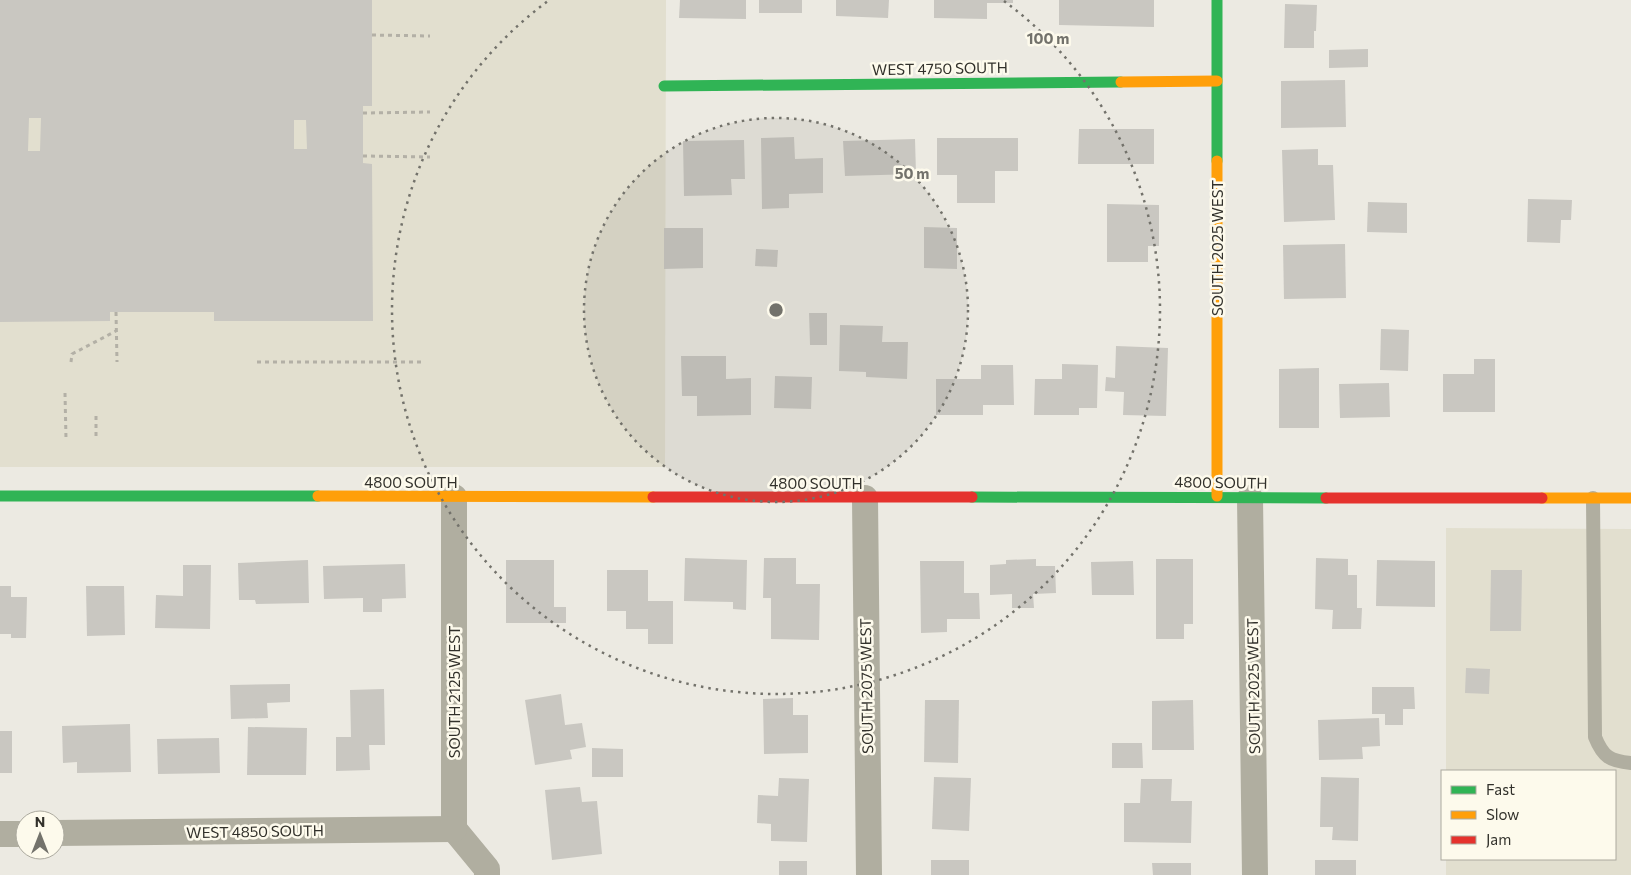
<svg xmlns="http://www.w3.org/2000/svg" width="1631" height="875" viewBox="0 0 1631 875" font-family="Commissioner,sans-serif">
<rect width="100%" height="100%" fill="#eceae2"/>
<g fill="#e2dfcf">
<polygon points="0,0 666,0 665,467 0,467"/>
<polygon points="1446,528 1631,529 1631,875 1446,875 1446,859 1615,859 1615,771 1446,771"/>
</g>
<g fill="#c9c7c1" fill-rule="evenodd">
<path d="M 0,0 L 372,0 L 372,106 L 363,106 L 363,163 L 372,164 L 373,321 L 214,321 L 214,312 L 110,312 L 110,321 L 0,322 ZM 29,118 L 41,118 L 40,151 L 28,151 ZM 294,120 L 306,120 L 307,149 L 294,149 Z"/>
<polygon points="680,0 746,0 746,19 679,18"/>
<rect x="759" y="0" width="43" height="13"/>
<polygon points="836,0 889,0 888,18 836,16"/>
<polygon points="934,0 1013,0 1013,3 987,3 987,19 934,18"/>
<polygon points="1059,0 1154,0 1154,27 1059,25"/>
<polygon points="1285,4 1317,5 1316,31 1314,31 1314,48 1284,48"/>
<polygon points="1368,49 1368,67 1329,68 1329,50"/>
<polygon points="1345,80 1346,127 1281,128 1281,81"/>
<polygon points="1079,129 1154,129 1154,164 1078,164"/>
<polygon points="794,137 795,159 823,158 823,193 789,194 789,208 762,209 761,138"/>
<polygon points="937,138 1018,138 1018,171 995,171 995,203 957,203 957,175 937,175"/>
<polygon points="915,139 916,174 845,176 843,141"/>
<polygon points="744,140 745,179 731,179 732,195 684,196 683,141"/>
<polygon points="1318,149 1318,165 1333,165 1335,220 1284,222 1282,150"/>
<polygon points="1528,199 1572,200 1571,220 1561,220 1560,243 1527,242"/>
<polygon points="1368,202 1407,203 1407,233 1367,232"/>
<polygon points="1107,204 1159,205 1159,246 1148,246 1148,262 1107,262"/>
<polygon points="924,227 957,228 957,269 924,268"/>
<polygon points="664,228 703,228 703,268 664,269"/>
<polygon points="1345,244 1346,298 1284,299 1283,245"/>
<polygon points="756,249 778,250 777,267 755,266"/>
<polygon points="809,313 827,313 827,345 810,345"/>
<polygon points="840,325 883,326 882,342 908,342 907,379 866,377 866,372 839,371"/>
<polygon points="1381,329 1409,330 1408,371 1380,370"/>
<polygon points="1116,346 1168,348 1166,416 1123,415 1124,392 1105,391 1106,377 1115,378"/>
<polygon points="681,356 726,356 726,379 751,378 751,415 697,416 697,396 682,396"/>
<polygon points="1474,359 1495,359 1495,412 1443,412 1443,374 1474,374"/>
<polygon points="1062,364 1098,365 1097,408 1079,408 1079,415 1034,415 1035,379 1062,379"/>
<polygon points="981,365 1013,365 1014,405 983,405 983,415 936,415 936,379 981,379"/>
<polygon points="1319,368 1319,428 1279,428 1279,369"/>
<polygon points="775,376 812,377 811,409 774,408"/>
<polygon points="1389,383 1390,417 1340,418 1339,384"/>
<polygon points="685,558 747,560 746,610 733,609 733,602 684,601"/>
<polygon points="764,558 796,558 796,584 820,584 819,640 771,639 771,598 763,598"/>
<polygon points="1316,558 1348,559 1348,575 1357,575 1357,608 1362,608 1361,629 1332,629 1333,610 1315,609"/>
<polygon points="1036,559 1036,566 1055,566 1056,593 1033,594 1034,608 1012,608 1012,594 990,595 990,565 1006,564 1006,560"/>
<polygon points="1156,559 1193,559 1193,624 1184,624 1184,639 1156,639"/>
<polygon points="308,560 309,603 256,604 255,600 239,600 238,563"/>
<polygon points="506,560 554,560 554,607 566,607 566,623 506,623"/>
<polygon points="1377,560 1435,561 1435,607 1376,606"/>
<polygon points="920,561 964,561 964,593 979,593 980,619 947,619 947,632 921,633"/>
<polygon points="1133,561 1134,595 1092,595 1091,562"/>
<polygon points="405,564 406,598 382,599 382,612 363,612 363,598 324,599 323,566"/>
<polygon points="183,565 211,565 210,629 155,628 156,595 183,596"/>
<polygon points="607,570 648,570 648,601 673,601 673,644 648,644 648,629 626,629 626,611 607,611"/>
<polygon points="1491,570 1522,570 1521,631 1490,631"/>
<polygon points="0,586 11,586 11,597 27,597 26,638 11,638 11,634 0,634"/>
<polygon points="86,586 124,586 125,635 87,636"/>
<polygon points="1466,668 1490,669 1489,694 1465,693"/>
<polygon points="290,684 290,702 267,703 268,718 231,719 230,685"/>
<polygon points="1372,687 1414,687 1415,709 1403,709 1403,725 1385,725 1385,714 1372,714"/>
<polygon points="384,689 385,745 369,745 370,770 336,771 336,737 351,737 350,690"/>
<polygon points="561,694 565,725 582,723 586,747 570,750 572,759 535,765 525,700"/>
<polygon points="793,698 793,715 808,715 808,753 764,754 763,699"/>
<polygon points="925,700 959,700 958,763 924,762"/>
<polygon points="1193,700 1194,750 1152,750 1152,701"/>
<polygon points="1379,718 1380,746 1362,747 1363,759 1319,760 1318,720"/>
<polygon points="130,724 131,772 77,773 77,762 63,763 62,726"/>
<polygon points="248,727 307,728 306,775 247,775"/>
<rect x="0" y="731" width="12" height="42"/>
<polygon points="219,738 220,773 158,774 157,739"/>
<polygon points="1112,743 1142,743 1143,768 1112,768"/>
<polygon points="592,748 623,749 623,777 592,777"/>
<polygon points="934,777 971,778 969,831 932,829"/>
<polygon points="1321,777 1359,778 1358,841 1332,840 1333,827 1320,827"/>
<polygon points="779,778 809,779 807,842 771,841 771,824 757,823 758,795 778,796"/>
<polygon points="1141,779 1172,779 1171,801 1192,801 1191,843 1124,842 1124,803 1140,803"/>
<polygon points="580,787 582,802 597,801 602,854 552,860 545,790"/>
<rect x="931" y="860" width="38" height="15"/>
<rect x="1315" y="860" width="41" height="15"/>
<rect x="779" y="861" width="28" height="14"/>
<polygon points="1152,863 1191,863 1191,875 1153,875"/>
</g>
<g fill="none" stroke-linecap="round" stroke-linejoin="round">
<g stroke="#b3b0a6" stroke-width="3" stroke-dasharray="4 4" stroke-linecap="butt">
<polyline points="372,35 430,36"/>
<polyline points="363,113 430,112"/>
<polyline points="363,156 430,157"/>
<polyline points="116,312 117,362"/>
<polyline points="71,362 72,354 116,331"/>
<polyline points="257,362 422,362"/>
<polyline points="65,393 66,439"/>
<polyline points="96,416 96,436"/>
</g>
<path stroke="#b0aea0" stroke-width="14" d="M 1593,498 L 1595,737 C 1603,757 1610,761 1631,763"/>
<g stroke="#b0aea0" stroke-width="26">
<polyline points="454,497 454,829 487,869 487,875"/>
<polyline points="865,498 869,875"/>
<polyline points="1250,498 1255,875"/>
<polyline points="55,833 454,829"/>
<polyline points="0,834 25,834"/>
</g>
<g stroke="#30b455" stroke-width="11">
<polyline points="1217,0 1217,161"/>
<polyline points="664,86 1121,82"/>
<polyline points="0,496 318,496"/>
<polyline points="972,497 1326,498"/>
</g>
<g stroke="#ff9f0a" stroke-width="11">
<polyline points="1121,82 1217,81"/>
<polyline points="1217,161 1217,496"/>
<polyline points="318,496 653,497"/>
<polyline points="1542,498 1631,498"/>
</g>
<g stroke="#e5322d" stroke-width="11">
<polyline points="653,497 972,497"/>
<polyline points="1326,498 1542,498"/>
</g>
</g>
<circle cx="776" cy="310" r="192" fill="#73726b" fill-opacity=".12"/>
<g fill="none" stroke="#73726b" stroke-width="2.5" stroke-dasharray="2.5 5">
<circle cx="776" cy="310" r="192"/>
<path d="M1004 1A384 384 0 1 1 548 1"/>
</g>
<g text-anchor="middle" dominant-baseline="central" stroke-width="5" stroke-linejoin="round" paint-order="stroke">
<g font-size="15" fill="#32312b" stroke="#fdfaec">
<text transform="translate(940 68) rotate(-1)">WEST 4750 SOUTH</text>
<text transform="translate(1217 248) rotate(-90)">SOUTH 2025 WEST</text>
<text x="411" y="482">4800 SOUTH</text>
<text transform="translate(1221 482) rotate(1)">4800 SOUTH</text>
<text x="816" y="483">4800 SOUTH</text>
<text transform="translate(866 686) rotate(-91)">SOUTH 2075 WEST</text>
<text transform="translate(1253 686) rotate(-91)">SOUTH 2025 WEST</text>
<text transform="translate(454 692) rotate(-90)">SOUTH 2125 WEST</text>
<text transform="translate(255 831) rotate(-1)">WEST 4850 SOUTH</text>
</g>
</g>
<circle cx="776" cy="310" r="8" fill="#73726b" stroke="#fdfaec" stroke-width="2.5"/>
<g font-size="15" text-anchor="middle" font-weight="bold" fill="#73726b" stroke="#fdfaec" stroke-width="5" stroke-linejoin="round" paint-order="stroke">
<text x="1048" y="44">100 m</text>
<text x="912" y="179">50 m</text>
</g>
<rect x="1441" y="770" width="175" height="90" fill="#fdfaec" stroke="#acaa9f"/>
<rect x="1451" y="786" width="25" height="8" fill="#30b455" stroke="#acaa9f"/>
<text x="1486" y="795" font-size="15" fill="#32312b">Fast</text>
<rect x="1451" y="811" width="25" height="8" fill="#ff9f0a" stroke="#acaa9f"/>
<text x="1486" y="820" font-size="15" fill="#32312b">Slow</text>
<rect x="1451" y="836" width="25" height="8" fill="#e5322d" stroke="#acaa9f"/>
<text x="1486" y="845" font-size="15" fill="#32312b">Jam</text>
<g transform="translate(40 835)"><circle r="24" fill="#fdfaec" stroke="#acaa9f"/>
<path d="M0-4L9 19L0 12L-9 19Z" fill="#73726b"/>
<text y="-8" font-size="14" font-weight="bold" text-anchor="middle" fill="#32312b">N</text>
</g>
</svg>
